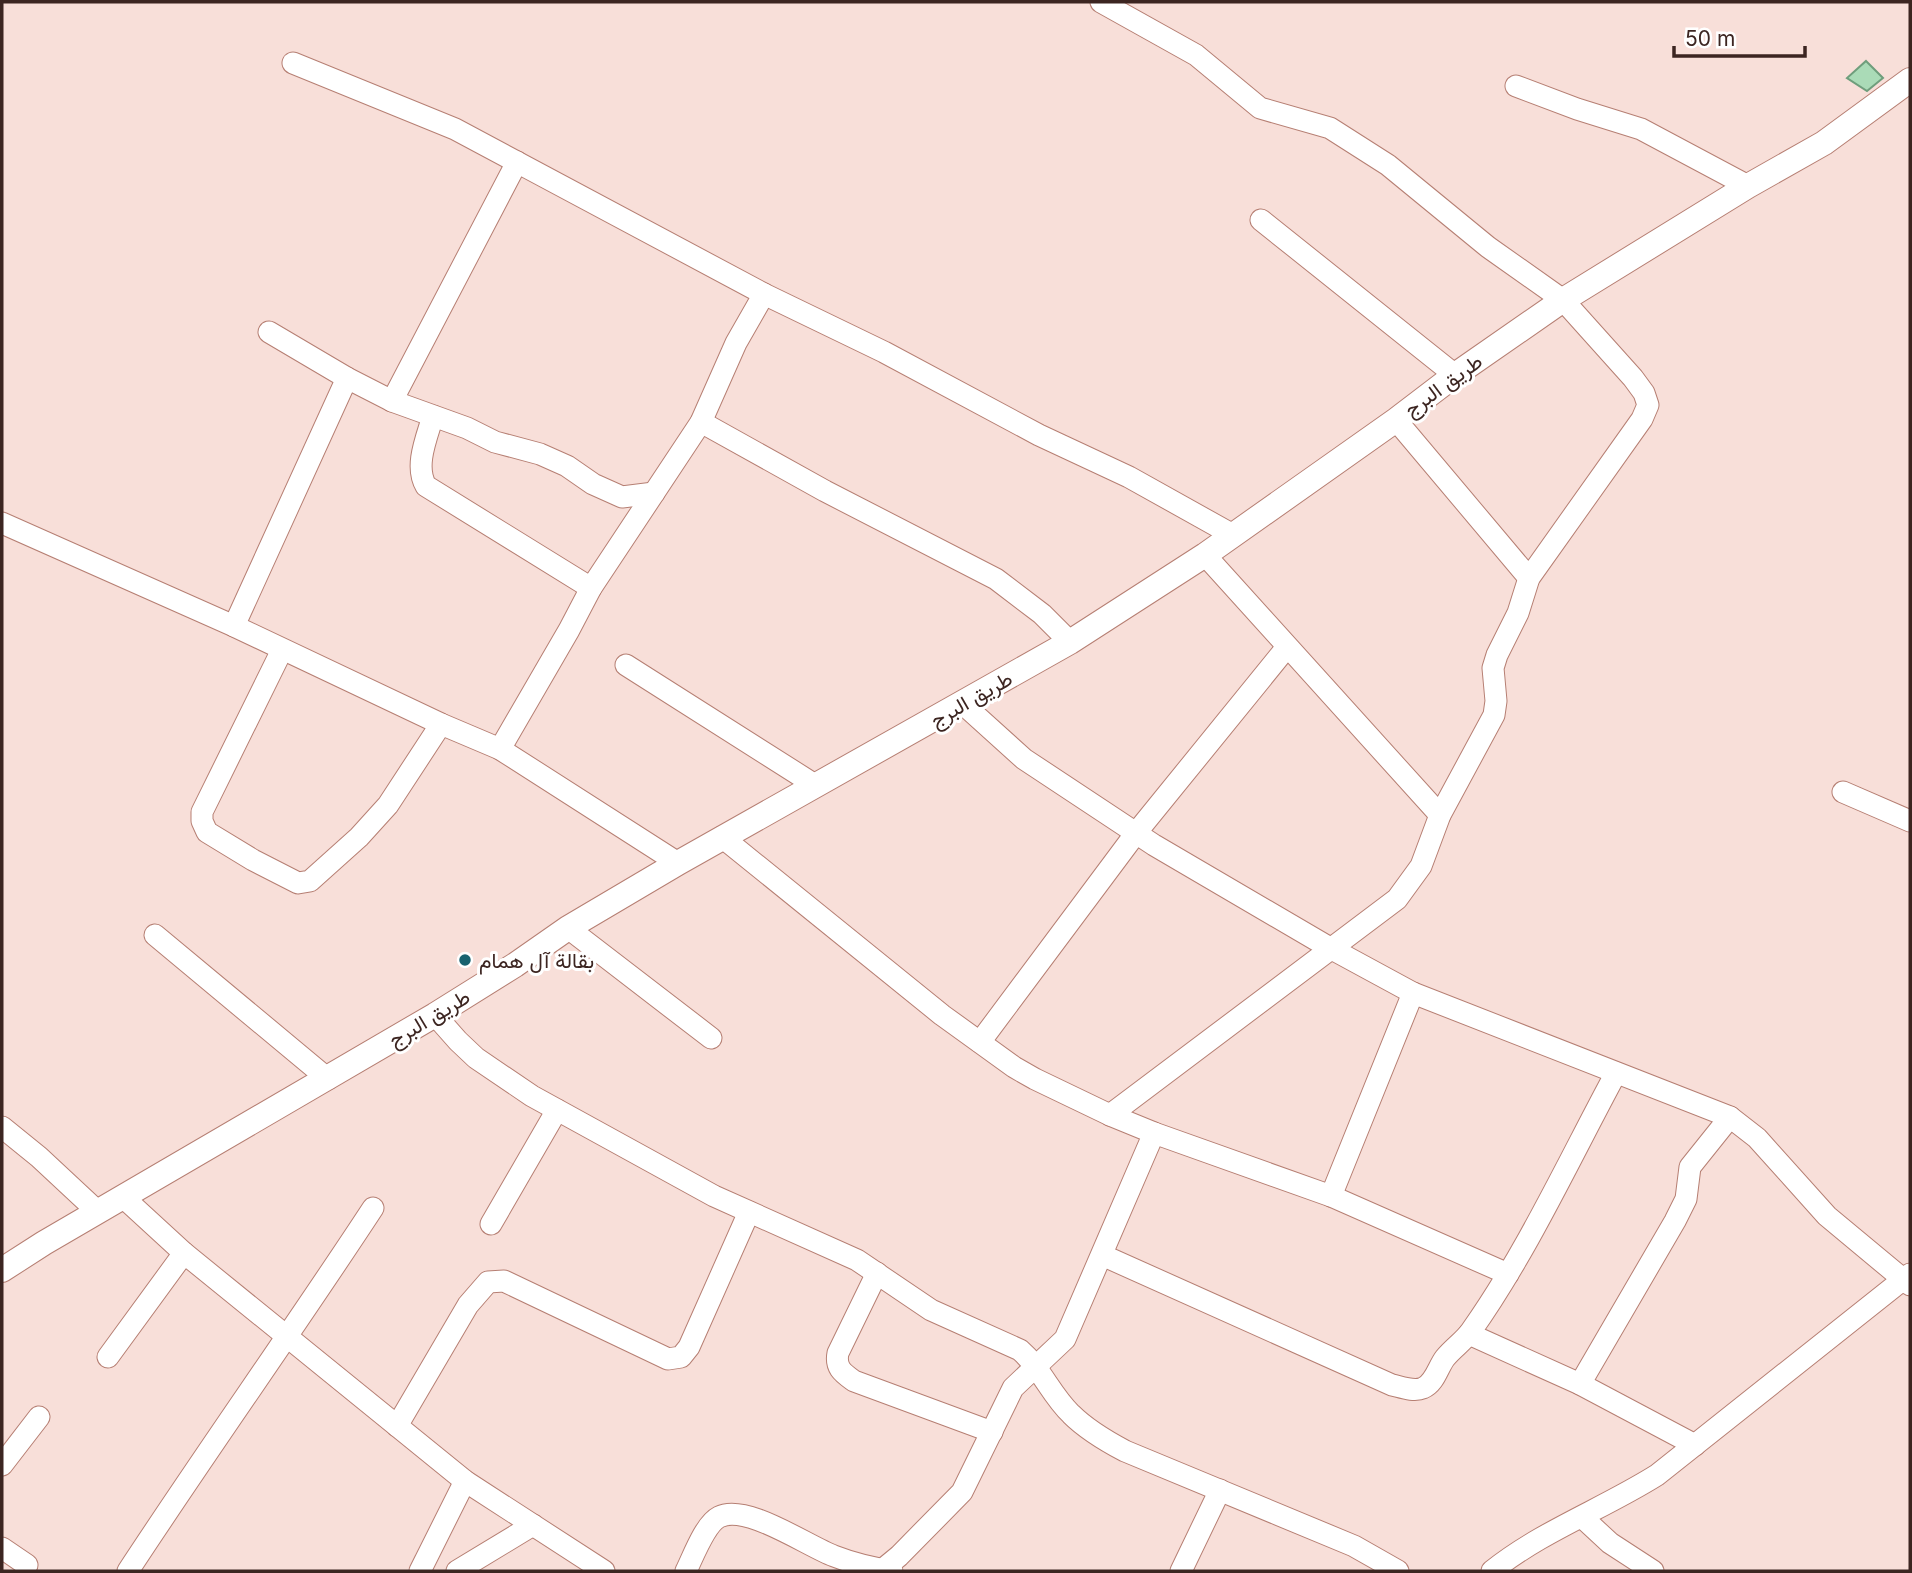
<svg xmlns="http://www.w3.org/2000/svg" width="1912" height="1573" viewBox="0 0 1912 1573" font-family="Inter,Vazirmatn,sans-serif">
<rect width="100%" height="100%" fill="#f8dfd9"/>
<polygon fill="#aadbb7" stroke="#6f9e7c" stroke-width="2" points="1866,61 1883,78 1867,91 1847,78"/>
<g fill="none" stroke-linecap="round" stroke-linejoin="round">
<defs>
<g id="minor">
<polyline points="1101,2 1196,55 1260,108 1330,128 1388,165 1488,247 1563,300 1633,378 1644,393 1648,405 1642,419 1529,578 1518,613 1497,655 1493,668 1496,701 1494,715 1440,815 1421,866 1397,899 1110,1115"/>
<polyline points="293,63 455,129 764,294 884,352 1039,435 1129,477 1233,535"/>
<polyline points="1516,86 1577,109 1641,129 1748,186"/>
<polyline points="1261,220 1455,375"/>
<polyline points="269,332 347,378 392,401 517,162"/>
<polyline points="392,401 467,428 495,442 540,454 567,466 593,484 622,497 654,493"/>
<path d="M 433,416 C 427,437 414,466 426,486 L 591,588"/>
<polyline points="1396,420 1529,578"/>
<polyline points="701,422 825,491 996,579 1042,614 1070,642"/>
<polyline points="2,523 234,626 441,724 500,749 678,863"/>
<polyline points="1205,555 1440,815"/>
<polyline points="234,626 347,378"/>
<polyline points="282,650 202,812 202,821 207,832 253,860 298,883 310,881 359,837 388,805 441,724"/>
<polyline points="626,665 815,785"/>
<polyline points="962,703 1024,759 1154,845 1330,948 1413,993 1730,1117 1757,1138 1827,1216 1910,1285"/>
<polyline points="500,749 569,630 591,588 701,422 736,343 764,294"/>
<polyline points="1843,792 1910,821"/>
<polyline points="722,837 942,1015 1014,1067 1035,1079 1110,1115 1154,1133 1331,1196 1508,1274"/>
<polyline points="568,928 711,1038"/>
<polyline points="155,935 328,1079"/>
<path d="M 435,1015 L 458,1041 L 476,1058 L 532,1096 L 714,1196 L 857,1260 L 931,1310 L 1020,1350 C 1041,1368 1051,1395 1071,1414 C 1087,1430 1106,1441 1125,1451 L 1354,1546 L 1398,1571"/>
<polyline points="980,1042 1136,833 1287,647"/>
<polyline points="2,1127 39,1157 98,1212"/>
<polyline points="1331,1196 1413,993"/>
<polyline points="123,1197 184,1253 465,1481 604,1571"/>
<polyline points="491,1224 557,1110"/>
<path d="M 1102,1255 L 1392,1385 C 1401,1387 1414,1392 1423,1388 C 1435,1383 1438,1367 1445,1358 C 1453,1348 1464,1341 1471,1331 C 1527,1252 1570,1158 1616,1073"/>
<path d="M 877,1273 L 838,1353 C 835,1368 843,1373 854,1381 L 992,1432"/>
<polyline points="1469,1334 1580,1384 1695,1445"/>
<polyline points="108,1357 184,1253"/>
<polyline points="1580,1384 1675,1221 1686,1199 1690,1167 1730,1117"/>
<polyline points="397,1426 468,1305 488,1282 504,1281 668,1359 681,1357 689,1347 749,1212"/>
<polyline points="2,1465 39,1417"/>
<polyline points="1582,1517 1610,1543 1653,1571"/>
<polyline points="2,1548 27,1565"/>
<polyline points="882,1570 899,1556 962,1492 1013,1388 1065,1339 1154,1133"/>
<path d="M 128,1571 C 208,1449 293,1330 373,1208"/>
<polyline points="420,1571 465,1481"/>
<polyline points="457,1571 533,1525"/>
<path d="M 686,1571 C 693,1557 705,1524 719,1517 C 746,1503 807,1546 834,1556 C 852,1563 873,1568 892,1571"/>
<polyline points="1181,1571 1220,1490"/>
<path d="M 1492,1571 C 1542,1531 1603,1509 1657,1475 L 1910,1274"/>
</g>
<polyline id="tertiary" points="2,1270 44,1243 435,1015 515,965 568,928 678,863 1070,642 1205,555 1396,420 1455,375 1563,300 1748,186 1824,143 1910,80"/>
</defs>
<use href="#minor" stroke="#b67f73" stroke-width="23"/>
<use href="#tertiary" stroke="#b67f73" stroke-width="26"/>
<use href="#minor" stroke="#fff" stroke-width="21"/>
<use href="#tertiary" stroke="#fff" stroke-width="24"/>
</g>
<circle fill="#18626f" stroke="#fff" stroke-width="2.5" cx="465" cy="960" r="7"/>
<g text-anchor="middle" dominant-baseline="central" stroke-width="6" stroke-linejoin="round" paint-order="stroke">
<g font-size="21" fill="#3c2521" stroke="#fff">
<text transform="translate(1443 385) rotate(-36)">طريق البرج</text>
<text transform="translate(971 699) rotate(-30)">طريق البرج</text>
<text transform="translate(429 1018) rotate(-31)">طريق البرج</text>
</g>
<g font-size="21" fill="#3c2521" stroke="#fff" text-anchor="start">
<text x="479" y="960">بقالة آل همام</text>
</g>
</g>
<rect width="1912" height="1573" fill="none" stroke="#3c2521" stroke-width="7"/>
<path d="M1674 46v10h131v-10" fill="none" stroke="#3c2521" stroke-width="3.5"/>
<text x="1685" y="46" font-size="21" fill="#3c2521" stroke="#ffffff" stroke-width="5" paint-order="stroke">50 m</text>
</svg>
